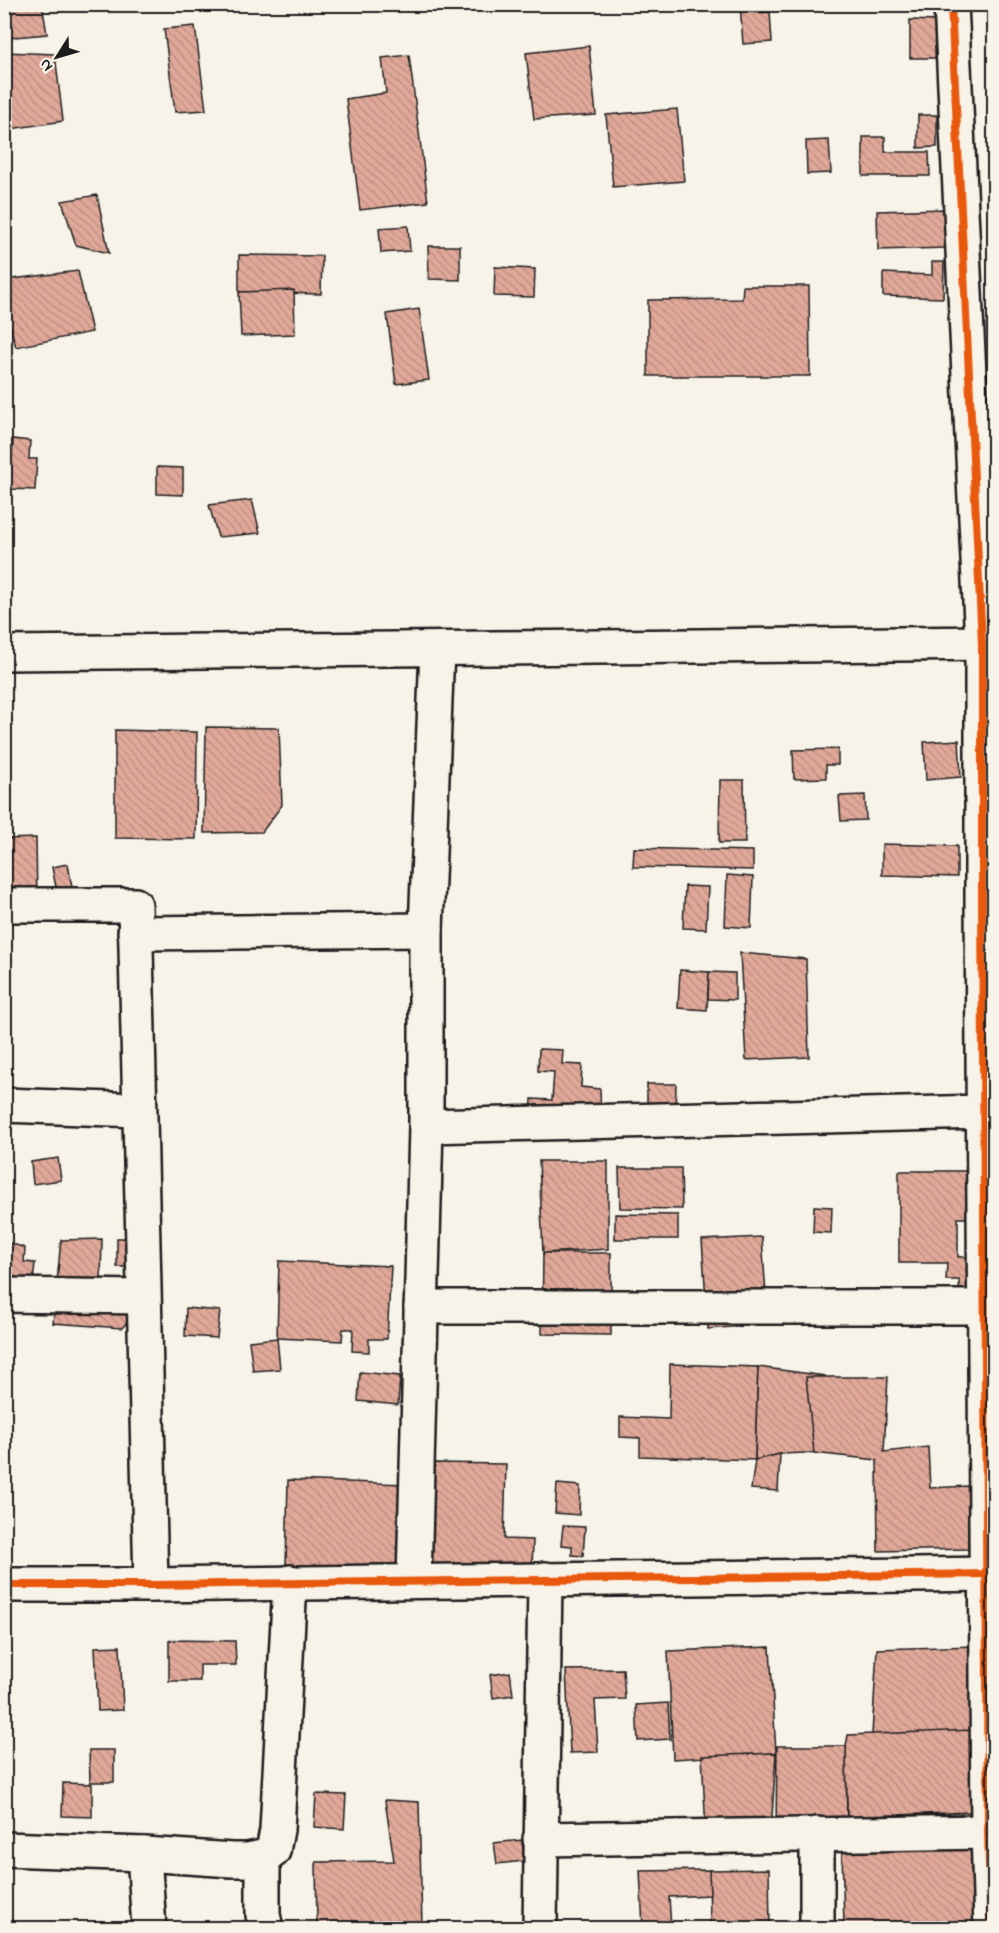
<svg xmlns="http://www.w3.org/2000/svg" width="999" height="1933" viewBox="0 0 999 1933" font-family="'Indie Flower',sans-serif">
<defs>
<pattern id="building-back-hatch" width="6" height="6" patternUnits="userSpaceOnUse" patternTransform="scale(1.5)"><rect width="6" height="6" fill="#e0a899"/><path d="M-1 5l2 2M0 0l6 6M5-1l2 2" fill="none" stroke="#c09083"/></pattern>
</defs>
<rect width="100%" height="100%" fill="#f7f3e8"/>
<filter id="ink" filterUnits="userSpaceOnUse"><feTurbulence type="fractalNoise" baseFrequency=".0167" numOctaves="2"/><feDisplacementMap in="SourceGraphic" scale="12" xChannelSelector="R" yChannelSelector="G"/><feConvolveMatrix kernelMatrix="1 2 1 2 8 2 1 2 1" color-interpolation-filters="sRGB"/></filter>
<g filter="url(#ink)">
<g fill="url(#building-back-hatch)" stroke="#1c1c1c" stroke-width="1.5">
<polygon points="4,4 42,4 47,34 4,38"/>
<polygon points="740,4 754,4 755,13 770,12 772,42 743,44"/>
<polygon points="910,20 937,21 936,58 910,58"/>
<polygon points="195,26 206,110 175,112 164,29"/>
<polygon points="589,46 596,115 534,119 526,53"/>
<polygon points="4,52 55,54 63,121 4,130"/>
<polygon points="409,55 428,202 360,210 346,99 386,93 382,58"/>
<polygon points="677,109 684,181 613,187 606,115"/>
<polygon points="918,115 937,115 937,147 918,148"/>
<polygon points="863,137 885,137 885,152 929,152 930,176 863,176"/>
<polygon points="829,140 831,173 807,174 806,141"/>
<polygon points="97,195 109,253 76,245 62,201"/>
<polygon points="945,209 946,248 878,250 877,211"/>
<polygon points="408,226 410,251 381,253 379,228"/>
<polygon points="428,246 460,246 460,280 429,279"/>
<polygon points="239,255 322,256 321,294 239,292"/>
<polygon points="932,262 944,262 943,298 883,296 883,273 932,275"/>
<polygon points="495,267 535,269 534,297 494,296"/>
<polygon points="78,271 92,332 16,347 4,305 4,280"/>
<polygon points="743,286 809,286 810,376 648,376 648,300 742,299"/>
<polygon points="294,290 295,334 241,336 239,292"/>
<polygon points="419,309 429,380 396,384 387,314"/>
<polygon points="991,418 994,418 994,461 993,461"/>
<polygon points="13,439 30,441 29,459 37,459 35,490 10,489"/>
<polygon points="157,467 183,468 183,495 157,494"/>
<polygon points="252,500 260,533 218,537 209,505"/>
<polygon points="206,727 279,728 282,805 262,832 204,833"/>
<polygon points="115,730 197,732 196,839 115,838"/>
<polygon points="959,740 961,777 926,780 924,742"/>
<polygon points="838,749 838,765 826,765 826,778 794,779 793,750"/>
<polygon points="720,780 744,780 745,843 719,843"/>
<polygon points="865,795 866,820 841,821 839,796"/>
<polygon points="36,838 37,902 4,905 4,839"/>
<polygon points="882,844 957,846 957,877 882,875"/>
<polygon points="634,848 753,851 753,870 633,867"/>
<polygon points="68,864 74,899 59,902 52,867"/>
<polygon points="727,875 753,877 751,928 725,926"/>
<polygon points="685,886 708,887 706,929 683,928"/>
<polygon points="740,953 806,959 809,1057 746,1060"/>
<polygon points="680,970 709,972 707,1010 678,1008"/>
<polygon points="709,972 735,973 735,1000 708,999"/>
<polygon points="539,1049 563,1050 562,1064 582,1065 581,1087 600,1089 601,1120 531,1121 532,1099 552,1100 554,1072 538,1071"/>
<polygon points="647,1084 676,1084 675,1115 647,1115"/>
<polygon points="58,1158 61,1180 33,1184 31,1162"/>
<polygon points="539,1161 608,1161 608,1249 543,1253"/>
<polygon points="619,1168 681,1168 682,1209 620,1208"/>
<polygon points="899,1171 975,1171 975,1218 958,1218 958,1257 975,1257 975,1298 960,1298 959,1280 946,1280 947,1263 899,1263"/>
<polygon points="814,1206 832,1207 831,1233 813,1232"/>
<polygon points="615,1214 678,1215 678,1239 615,1239"/>
<polygon points="762,1237 768,1324 708,1329 702,1240"/>
<rect x="117" y="1238" width="18" height="29"/>
<polygon points="102,1239 101,1279 123,1281 143,1304 122,1328 53,1323 61,1240"/>
<polygon points="10,1243 25,1248 24,1262 35,1263 32,1292 6,1289"/>
<polygon points="543,1253 611,1253 611,1335 542,1334"/>
<polygon points="279,1261 391,1266 387,1339 369,1339 369,1352 352,1351 353,1329 343,1329 342,1341 277,1338"/>
<polygon points="186,1308 220,1311 217,1338 185,1336"/>
<polygon points="277,1338 280,1369 253,1371 249,1341"/>
<polygon points="670,1364 758,1367 755,1460 640,1456 640,1438 620,1437 620,1417 669,1419"/>
<polygon points="758,1367 825,1376 832,1452 780,1454 755,1460"/>
<polygon points="360,1372 400,1376 398,1405 358,1401"/>
<polygon points="806,1377 888,1377 884,1452 928,1447 930,1488 968,1486 968,1549 878,1551 877,1460 814,1453"/>
<polygon points="780,1454 778,1491 751,1489 755,1460"/>
<polygon points="434,1463 506,1464 504,1539 533,1540 532,1570 432,1568"/>
<polygon points="288,1480 405,1484 403,1570 286,1566"/>
<polygon points="557,1484 580,1486 579,1515 555,1513"/>
<polygon points="563,1526 585,1527 583,1556 572,1555 572,1546 561,1545"/>
<polygon points="169,1640 235,1641 236,1665 200,1665 200,1681 169,1681"/>
<polygon points="120,1646 123,1710 98,1711 95,1647"/>
<polygon points="976,1646 973,1731 872,1735 877,1649"/>
<polygon points="770,1647 776,1753 673,1759 668,1651"/>
<polygon points="623,1669 625,1699 595,1700 598,1752 570,1753 566,1670"/>
<polygon points="510,1672 513,1695 493,1698 490,1675"/>
<polygon points="668,1703 670,1739 638,1741 636,1705"/>
<polygon points="974,1730 972,1812 847,1817 846,1746 848,1735"/>
<polygon points="777,1746 846,1746 847,1831 776,1828"/>
<polygon points="89,1750 114,1750 114,1782 90,1782"/>
<polygon points="776,1753 771,1832 706,1831 702,1756"/>
<polygon points="63,1783 92,1784 92,1817 62,1816"/>
<polygon points="316,1794 346,1795 344,1829 314,1827"/>
<polygon points="385,1800 419,1802 422,1928 317,1928 316,1862 394,1861"/>
<polygon points="522,1840 524,1861 497,1864 494,1843"/>
<polygon points="842,1846 971,1848 975,1928 844,1928"/>
<polygon points="769,1869 770,1928 710,1928 709,1870"/>
<polygon points="709,1870 710,1895 669,1897 671,1928 643,1928 640,1871"/>
</g>
<g fill="none" stroke-linecap="round" stroke-linejoin="round">
<defs>
<g id="minor">
<polyline points="951,4 982,643 982,899 988,1832 991,1928"/>
<polyline points="4,653 994,643"/>
<polyline points="4,905 135,905 151,1585"/>
<polyline points="135,933 426,930"/>
<polyline points="4,1105 138,1110"/>
<polyline points="426,1126 983,1112"/>
<polyline points="4,1295 142,1297"/>
<polyline points="421,1307 985,1307"/>
<polyline points="414,1581 426,1126 426,930 437,649"/>
<polyline points="4,1585 151,1585 994,1574"/>
<polyline points="540,1839 988,1832"/>
<polyline points="4,1849 144,1854 232,1860 248,1860 263,1857 273,1851 277,1830 290,1582"/>
<polyline points="144,1854 149,1928"/>
<polyline points="263,1857 263,1915 266,1928"/>
<polyline points="540,1928 545,1579"/>
<polyline points="817,1928 817,1834"/>
</g>
</defs>
<use href="#minor" stroke="#1c1c1c" stroke-width="38"/>
<use href="#minor" stroke="#f7f3e8" stroke-width="33"/>
<defs>
<g id="cycleway">
<polyline points="951,4 982,643 982,899 988,1832 991,1928"/>
<polyline points="4,1585 151,1585 994,1574"/>
</g>
</defs>
<use href="#cycleway" stroke="#f7f3e8" stroke-width="11"/>
<use href="#cycleway" stroke="#e8590c" stroke-width="8"/>
</g>
</g>
<rect width="999" height="1933" fill="none" stroke="#f7f3e8" stroke-width="24"/>
<rect x="12" y="12" width="975" height="1909" fill="none" stroke="#1c1c1c" stroke-width="2" filter="url(#ink)"/>
<g transform="translate(57 57) rotate(233)" stroke="#f7f3e8" stroke-width="4.5" paint-order="stroke">
<path d="M0-4.5L10 22L0 15L-10 22Z" fill="#1c1c1c"/>
<text y="-9" font-size="16" font-weight="bold" text-anchor="middle" fill="#1c1c1c">N</text>
</g>
</svg>
